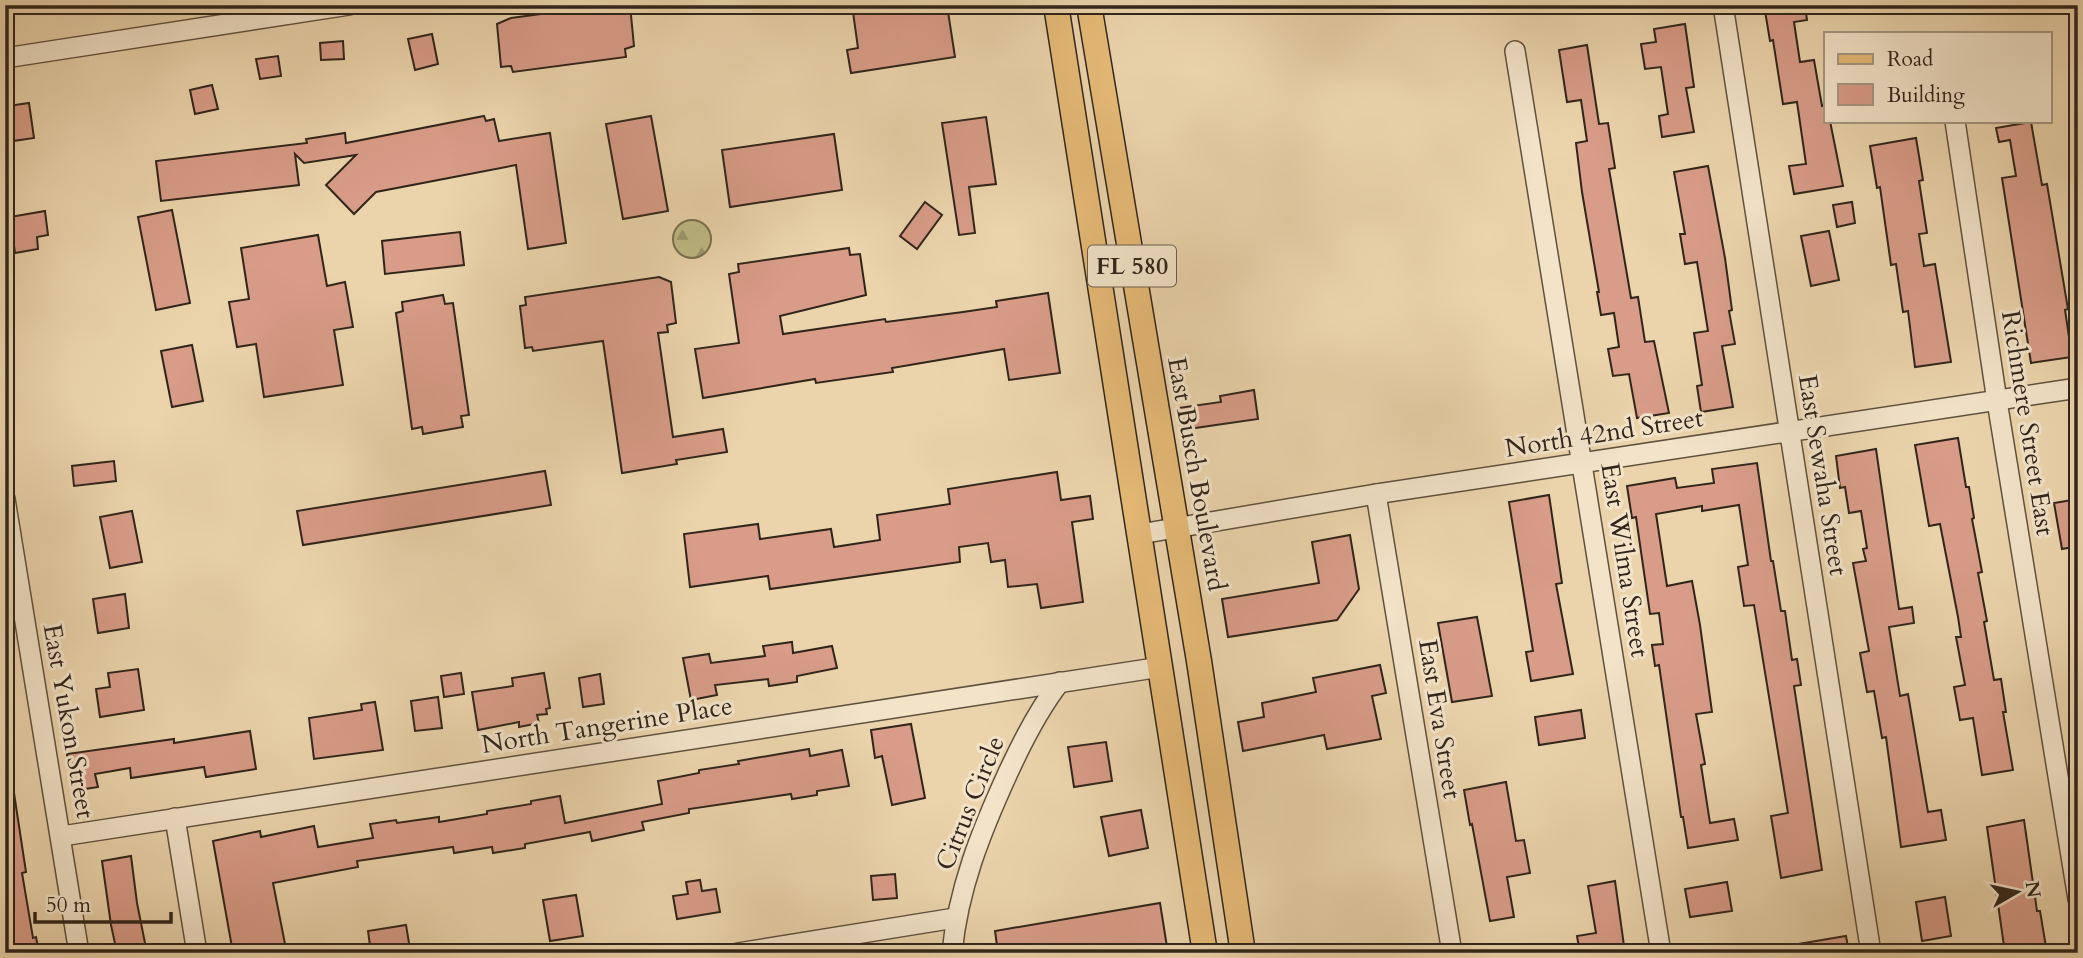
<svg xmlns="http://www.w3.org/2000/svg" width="2083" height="958" viewBox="0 0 2083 958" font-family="Cardo,serif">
<defs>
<pattern id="forest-firs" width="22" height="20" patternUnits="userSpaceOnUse" patternTransform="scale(1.75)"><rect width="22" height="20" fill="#bebb85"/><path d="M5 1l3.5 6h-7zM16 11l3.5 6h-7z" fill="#9b986c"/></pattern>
</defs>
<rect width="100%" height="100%" fill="#ebd4ac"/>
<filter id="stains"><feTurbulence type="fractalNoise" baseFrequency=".00286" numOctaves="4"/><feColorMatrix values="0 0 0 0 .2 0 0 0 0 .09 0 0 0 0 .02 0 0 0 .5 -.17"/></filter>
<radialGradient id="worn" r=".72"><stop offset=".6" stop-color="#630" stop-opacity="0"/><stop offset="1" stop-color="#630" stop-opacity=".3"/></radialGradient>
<circle fill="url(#forest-firs)" stroke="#787050" stroke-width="2" cx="692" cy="239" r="19"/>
<g fill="#d89c88" stroke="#31251b" stroke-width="2">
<polygon points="608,5 630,5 634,46 625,49 626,57 513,72 511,66 501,67 497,24 511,18"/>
<polygon points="895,5 947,5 955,57 851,73 847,50 858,48 853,12"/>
<polygon points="1764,5 1805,5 1807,20 1794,22 1800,62 1814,60 1822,106 1826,105 1826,121 1830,121 1843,186 1794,194 1789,166 1806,164 1797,102 1783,104 1773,40 1770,41"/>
<polygon points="1685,24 1694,87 1686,88 1694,132 1662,137 1659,116 1668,114 1661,67 1645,69 1641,44 1656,42 1654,29"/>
<polygon points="432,34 438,64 415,70 408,39"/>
<polygon points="343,41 344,59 321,60 320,43"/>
<polygon points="1587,45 1599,124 1608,123 1615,168 1609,169 1631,298 1638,297 1645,342 1654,341 1669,413 1637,418 1629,374 1613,376 1608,349 1619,347 1614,313 1601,315 1597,292 1599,292 1582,192 1576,143 1587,141 1581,100 1567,102 1559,50"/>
<polygon points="278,56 281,76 260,79 256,59"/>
<polygon points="212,85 218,109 195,114 190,90"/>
<polygon points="29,103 34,138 13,141 8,106"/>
<polygon points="484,116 486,121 494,119 499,141 550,133 566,243 528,249 516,165 376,192 354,214 326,185 356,155 304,163 295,154 299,185 161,201 156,161 307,143 306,139 345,133 346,143"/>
<polygon points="651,116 668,211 623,219 606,124"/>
<polygon points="986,117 996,184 969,187 975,233 959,235 942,123"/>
<polygon points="2031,122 2042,185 2047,184 2068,309 2065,310 2072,357 2031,363 2002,178 2016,176 2010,140 1999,142 1996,128"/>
<polygon points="834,134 842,190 730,207 722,150"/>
<polygon points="1916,138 1923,180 1919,181 1927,233 1919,234 1924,266 1935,264 1951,362 1915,367 1908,311 1903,312 1896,264 1891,265 1880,187 1877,188 1870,146"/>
<polygon points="1708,166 1725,258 1732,310 1729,311 1735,344 1722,346 1733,407 1701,412 1697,386 1702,385 1694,333 1708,331 1697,262 1685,264 1680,234 1685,234 1674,172"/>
<polygon points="925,202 942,215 917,249 900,236"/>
<polygon points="1852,202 1855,223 1837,227 1833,205"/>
<polygon points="172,210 190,303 156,310 138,217"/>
<polygon points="45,211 48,235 37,237 38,249 15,253 10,217"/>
<polygon points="1829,231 1839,280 1811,286 1801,236"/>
<polygon points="460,232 464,265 385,274 382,241"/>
<polygon points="318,235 327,286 345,282 353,327 334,330 343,385 264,397 256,344 237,347 229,302 249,299 241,248"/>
<polygon points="849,248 850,255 860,254 866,295 780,316 783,334 885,319 886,322 963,312 997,307 996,301 1048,293 1060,373 1009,380 1004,349 892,368 893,372 816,383 815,379 703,398 695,349 739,343 729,274 739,272 738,264"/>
<polygon points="659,277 671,282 676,323 667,325 668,332 658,333 673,437 723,429 727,452 676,460 677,464 622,473 603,341 533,351 532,347 525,348 520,306 526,305 525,297"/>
<polygon points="443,295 445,304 453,303 469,415 461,416 463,427 423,434 422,427 412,429 396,313 403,311 402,302"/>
<polygon points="192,345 203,401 172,407 161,351"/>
<polygon points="1254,390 1258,419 1181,430 1178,408 1221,402 1220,396"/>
<polygon points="1958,438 1966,487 1969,487 1974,518 1972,519 1982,572 1978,573 1987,621 1984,622 1994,680 2001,679 2006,712 2003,712 2013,770 1982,775 1973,718 1960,720 1954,687 1965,685 1956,637 1961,637 1958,617 1940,524 1929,526 1915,445"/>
<polygon points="1876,449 1899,609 1912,607 1914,623 1889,627 1900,696 1908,694 1928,812 1941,810 1946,840 1901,847 1886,737 1882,738 1874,691 1867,692 1860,653 1869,651 1853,563 1866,561 1863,549 1867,548 1861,511 1849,513 1845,487 1840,488 1836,456"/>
<polygon points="114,461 116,481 74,486 72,466"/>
<polygon points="1757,463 1771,561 1773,561 1781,611 1785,611 1792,660 1797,659 1801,685 1794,686 1822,870 1781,878 1771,816 1788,813 1754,605 1744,606 1738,567 1748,565 1739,505 1702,511 1702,506 1656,514 1667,586 1692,581 1700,625 1712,712 1696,714 1705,764 1701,765 1710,823 1734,819 1738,840 1688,848 1683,817 1681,817 1659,665 1655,666 1652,645 1663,644 1659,613 1650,614 1636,517 1632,518 1627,486 1675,478 1677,488 1714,483 1712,469"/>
<polygon points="545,471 551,505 303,545 297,511"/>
<polygon points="1057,472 1061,500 1090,496 1093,519 1072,522 1083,602 1041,608 1037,584 1008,587 1005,560 991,562 988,543 959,547 960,562 770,589 768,576 690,587 684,534 758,524 760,539 831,529 834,547 880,540 877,515 950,504 948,489"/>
<polygon points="1549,495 1562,583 1556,584 1573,674 1531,681 1526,652 1533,651 1509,502"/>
<polygon points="2078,499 2078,546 2062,549 2054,503"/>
<polygon points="132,511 142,562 110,568 100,517"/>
<polygon points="1350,535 1359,589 1337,620 1228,637 1222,599 1319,583 1312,542"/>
<polygon points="125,594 129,628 98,633 93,599"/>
<polygon points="1477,617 1492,696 1452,702 1438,623"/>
<polygon points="792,642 793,653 832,646 837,668 797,676 797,682 769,686 768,679 715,685 717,695 691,700 683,658 709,654 711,663 765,656 763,646"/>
<polygon points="1380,665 1386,693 1372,696 1381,739 1327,749 1324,735 1243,751 1238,722 1264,717 1262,703 1316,692 1313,678"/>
<polygon points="138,669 144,710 100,717 96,689 110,687 108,673"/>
<polygon points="461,673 464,694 444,697 441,676"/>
<polygon points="544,673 550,708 546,709 547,714 537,715 539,723 519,727 519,722 478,730 472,692 513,686 512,678"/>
<polygon points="600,674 604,704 583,707 579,678"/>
<polygon points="438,697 442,728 415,731 411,701"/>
<polygon points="375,702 383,750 314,759 309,718 362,710 361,704"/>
<polygon points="1581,710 1585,738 1539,745 1535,717"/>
<polygon points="911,724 925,798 892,805 882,756 875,758 871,730"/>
<polygon points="250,731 256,769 206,777 204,767 131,778 130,768 95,774 98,787 73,791 67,754 174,739 174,743"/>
<polygon points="1106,742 1112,781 1074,787 1068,747"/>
<polygon points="809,749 810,756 842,750 849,786 817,791 817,795 792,799 791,794 689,809 689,813 642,822 644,830 592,841 590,832 525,844 525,848 493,853 492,847 454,853 453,847 357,861 358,867 273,883 286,949 263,953 233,953 213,841 260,831 261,837 314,826 318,847 373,838 370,824 396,820 397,823 439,817 439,822 487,814 487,811 531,804 531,801 560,796 565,823 662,804 658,781 699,773 699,770 739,764 738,761"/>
<polygon points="1506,782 1516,841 1524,840 1530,873 1507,877 1514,917 1490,921 1472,824 1470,825 1464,790"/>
<polygon points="5,793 14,793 26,872 22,873 33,938 36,937 39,953 5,953"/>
<polygon points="1141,810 1148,848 1109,856 1101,817"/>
<polygon points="2024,820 2037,911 2040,911 2046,947 2005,953 1987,827"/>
<polygon points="131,856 137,903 147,953 117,953 111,925 102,861"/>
<polygon points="895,874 897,898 873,900 871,876"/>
<polygon points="700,880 702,891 716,889 720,912 677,919 673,896 688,894 686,882"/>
<polygon points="1615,881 1625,953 1580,953 1577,936 1596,933 1588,886"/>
<polygon points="1727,882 1732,911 1690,917 1685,889"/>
<polygon points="576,895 583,936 550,941 543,900"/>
<polygon points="1945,897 1951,936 1922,941 1916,902"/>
<polygon points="1160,903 1168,953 998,953 995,931"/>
<polygon points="406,925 410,949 371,953 368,931"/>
<polygon points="1846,936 1849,953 1793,953 1792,945"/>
</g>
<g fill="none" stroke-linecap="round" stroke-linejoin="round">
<defs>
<g id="minor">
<polyline points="1723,5 1871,953"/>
<polyline points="1515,51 1661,953"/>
<polyline points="5,58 349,5"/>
<polyline points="1955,121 1997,401 2078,899"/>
<polyline points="1376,494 1452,953"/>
<polyline points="5,499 79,953"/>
<polyline points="1140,534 1376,494 2078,388"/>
<polyline points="175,818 197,953"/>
<polyline points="62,836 1161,667"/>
<polyline points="738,953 955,918"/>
<path d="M 952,953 C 958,889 981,832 1007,775 C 1022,742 1038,710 1060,682"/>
</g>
<g id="major">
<polyline points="1056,5 1205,953"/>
<polyline points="1089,5 1199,661 1243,953"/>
</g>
</defs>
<use href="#minor" stroke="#60513f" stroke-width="22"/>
<use href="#major" stroke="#31251b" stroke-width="27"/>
<use href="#minor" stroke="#f2e3c9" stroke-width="19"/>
<use href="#major" stroke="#e6ba76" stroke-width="24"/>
</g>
<g text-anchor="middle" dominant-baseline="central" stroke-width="6" stroke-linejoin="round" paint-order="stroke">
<rect fill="#f2e3c9" stroke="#6b5e4f" stroke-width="2" x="1088" y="245.5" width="88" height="41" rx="5"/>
<g font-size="24" font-weight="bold" fill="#31251b">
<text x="1132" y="266">FL 580</text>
</g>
<g font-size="26" fill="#31251b" stroke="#f2e3c9">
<text transform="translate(2028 423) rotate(81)">Richmere Street East</text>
<text transform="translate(1604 433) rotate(-9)">North 42nd Street</text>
<text transform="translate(1197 474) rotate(80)">East Busch Boulevard</text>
<text transform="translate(1823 475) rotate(81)">East Sewaha Street</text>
<text transform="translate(1625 560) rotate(81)">East Wilma Street</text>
<text transform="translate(1440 719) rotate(81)">East Eva Street</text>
<text transform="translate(69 721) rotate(80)">East Yukon Street</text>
<text transform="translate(607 725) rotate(-9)">North Tangerine Place</text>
<text transform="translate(970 803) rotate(-68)">Citrus Circle</text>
</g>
</g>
<rect width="2083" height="958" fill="none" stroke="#ebd4ac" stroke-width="28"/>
<rect x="7" y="7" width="2069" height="944" fill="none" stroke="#31251b" stroke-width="3.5"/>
<rect x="14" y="14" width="2055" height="930" fill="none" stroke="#31251b" stroke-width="2"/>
<rect x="1824" y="32" width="228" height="91" fill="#f2e3c9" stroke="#a59783" stroke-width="2"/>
<rect x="1838" y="54" width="35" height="10" fill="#e6ba76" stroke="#a59783" stroke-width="2"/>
<text x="1887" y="66" font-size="21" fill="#31251b">Road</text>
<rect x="1838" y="84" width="35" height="21" fill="#d89c88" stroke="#a59783" stroke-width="2"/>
<text x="1887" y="102" font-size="21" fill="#31251b">Building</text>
<g transform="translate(2017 892) rotate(81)" stroke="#f2e3c9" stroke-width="5" paint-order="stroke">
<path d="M0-5L12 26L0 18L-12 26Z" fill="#31251b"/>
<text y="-10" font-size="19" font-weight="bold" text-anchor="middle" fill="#31251b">N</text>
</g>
<path d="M35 912v10h136v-10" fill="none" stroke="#31251b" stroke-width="3.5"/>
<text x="46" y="912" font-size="21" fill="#31251b" stroke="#f2e3c9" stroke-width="5" paint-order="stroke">50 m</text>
<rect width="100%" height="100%" filter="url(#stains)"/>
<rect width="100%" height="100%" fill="url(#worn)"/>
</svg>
